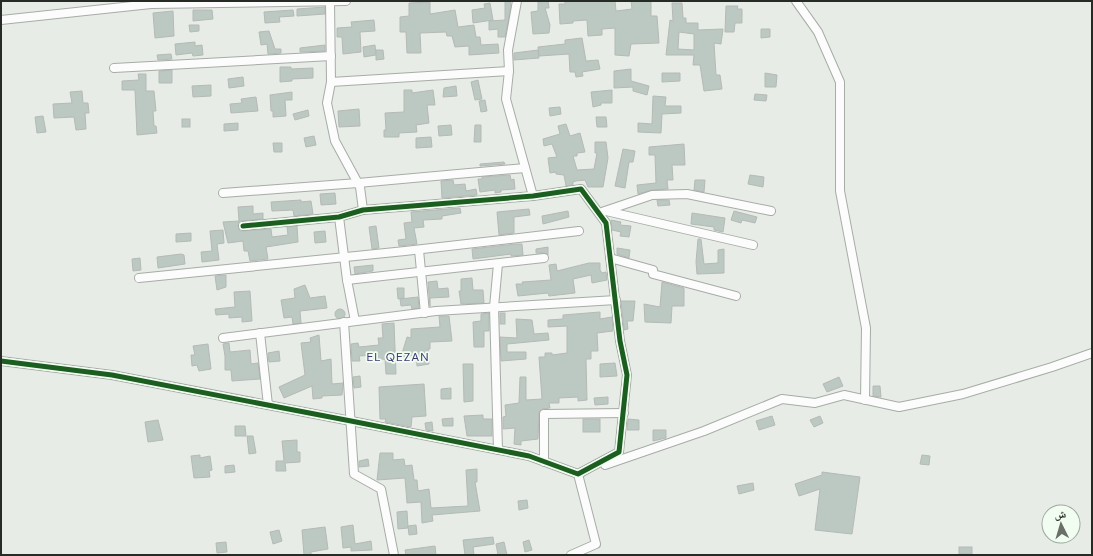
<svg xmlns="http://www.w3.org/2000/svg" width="1093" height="556" viewBox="0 0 1093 556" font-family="'DM Sans','Noto Naskh Arabic',sans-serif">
<rect width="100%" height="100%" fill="#e7ece7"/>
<g fill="#bcc8c2" stroke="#b6bab7" fill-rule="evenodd">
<polygon points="505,1 510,1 511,6 505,37 498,37 498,29 489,30 489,21 505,20"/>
<polygon points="538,1 548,1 549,8 545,8 550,25 549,33 533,34 531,12 538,11"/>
<polygon points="565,1 615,1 616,11 632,9 631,1 651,1 651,16 657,16 659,43 631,44 629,56 615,55 615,28 602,29 602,35 588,36 587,20 573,21 573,23 560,24 559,4 565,4"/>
<polygon points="430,2 430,14 455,10 458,27 474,25 476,37 480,37 481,45 498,44 499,53 469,55 469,46 455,47 452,36 447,36 446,32 420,33 421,53 407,53 406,32 400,32 400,17 409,16 409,3"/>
<polygon points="490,3 493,20 473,23 472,10 485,8 484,4"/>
<path d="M 672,3 L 682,3 L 683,18 L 686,18 L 686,23 L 698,23 L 698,30 L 723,29 L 721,44 L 714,43 L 716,75 L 720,75 L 722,89 L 704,91 L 700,65 L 693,65 L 694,55 L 666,55 L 670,20 L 673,21 ZM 679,32 L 694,34 L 694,50 L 678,49 Z"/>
<polygon points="726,6 738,6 737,9 742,9 742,23 735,23 734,32 725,32"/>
<polygon points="325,7 325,14 297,16 297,9"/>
<polygon points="193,10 212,10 213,19 193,21"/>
<polygon points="293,10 294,16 279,17 280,22 265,23 264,12"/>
<polygon points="173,11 174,36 155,38 153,13"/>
<polygon points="374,20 375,31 360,32 361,52 343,54 342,37 337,37 337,28 352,27 351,22"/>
<polygon points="189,25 199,25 199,31 190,32"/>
<polygon points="761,29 770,29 770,37 761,38"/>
<polygon points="269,31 275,49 281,49 281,53 268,54 267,44 261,45 259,32"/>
<polygon points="582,38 586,61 598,60 600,69 582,72 583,76 576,77 575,72 570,72 569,54 539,56 538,47 565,44 565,40"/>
<polygon points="195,42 195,46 202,45 203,55 193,56 192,53 176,55 175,44"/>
<polygon points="325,45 325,51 300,52 300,48"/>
<polygon points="375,45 376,55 364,57 363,47"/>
<polygon points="376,50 383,50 384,59 376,60"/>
<polygon points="538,50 539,58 514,60 514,53"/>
<polygon points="171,54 172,59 158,60 157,55"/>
<polygon points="280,67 291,67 291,69 313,68 313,78 292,79 292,81 280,82"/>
<polygon points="631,69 631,81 649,86 647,95 633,91 633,87 614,88 614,71"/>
<polygon points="172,70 172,83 159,83 159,71"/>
<polygon points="662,73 680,73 680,81 662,82"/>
<polygon points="765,73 777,75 776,87 765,87"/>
<polygon points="138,74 146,74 146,91 154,91 156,111 153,111 154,126 156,126 157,133 137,135 135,90 122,90 122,81 139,80"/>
<polygon points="243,77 244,86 229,88 228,79"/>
<polygon points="478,80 482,99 475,100 471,82"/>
<polygon points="211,85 211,96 193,97 192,86"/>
<polygon points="456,86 457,96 443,97 444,88"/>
<polygon points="404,90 412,90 412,93 433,90 435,105 427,105 429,123 416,125 417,132 399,133 399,137 384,137 384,130 386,130 385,113 404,112"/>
<polygon points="612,90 612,103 601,103 601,105 593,107 591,92"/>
<polygon points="82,91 83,103 88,103 89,113 85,113 86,129 76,130 74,117 54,118 53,104 72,103 70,92"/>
<polygon points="292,92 292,100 285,100 286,116 273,117 273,111 271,111 270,95"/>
<polygon points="755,94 767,95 766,101 754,100"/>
<polygon points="653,96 666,97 665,106 681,106 681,113 662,114 661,133 638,132 638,123 652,124"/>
<polygon points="256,97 258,111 231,113 230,104 242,103 241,99"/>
<polygon points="485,100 487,111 481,112 479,101"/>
<polygon points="560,107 561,114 550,116 549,108"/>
<polygon points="359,109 360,126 339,127 338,111"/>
<polygon points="308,110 309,116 295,120 293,114"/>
<polygon points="43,116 46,132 37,133 35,117"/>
<polygon points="596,117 606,117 607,127 597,127"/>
<rect x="182" y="119" width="8" height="8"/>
<polygon points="238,123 238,130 224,131 224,124"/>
<polygon points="566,124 570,136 580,133 585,152 577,153 577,156 573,156 577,170 594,169 597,153 595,153 595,142 606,142 608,158 603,187 588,187 585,180 576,181 573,182 573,185 566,186 564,175 556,174 556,172 550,173 548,158 557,157 552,144 544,146 543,139 560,134 558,126"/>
<polygon points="451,125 452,135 439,136 438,126"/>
<polygon points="475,125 481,125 481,142 474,142"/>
<polygon points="314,136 316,145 306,147 304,138"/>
<polygon points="431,137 432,147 416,148 416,138"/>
<polygon points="273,143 282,143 282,152 274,152"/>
<polygon points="684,144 685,165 672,165 673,180 667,180 668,189 652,190 638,194 637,185 656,183 655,155 649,155 649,147"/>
<polygon points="623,149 635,151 633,162 629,162 625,188 615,186"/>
<polygon points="504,162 505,164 480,166 480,164"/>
<polygon points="510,175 511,180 514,179 515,189 501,190 501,192 495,193 495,190 480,192 478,179 482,179 482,177"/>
<polygon points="750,175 764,177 763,187 748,184"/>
<polygon points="453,180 454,185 465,184 466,191 476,189 477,195 442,198 441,181"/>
<polygon points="695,180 705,180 704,192 694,190"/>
<polygon points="335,193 336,204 321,205 320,194"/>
<polygon points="301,200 301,202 311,201 313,214 294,216 293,210 272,211 271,202"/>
<polygon points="657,200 669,200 670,205 658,206"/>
<polygon points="253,206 253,214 263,213 263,219 240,221 238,226 240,231 271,229 272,237 288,235 287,227 297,226 298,242 266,247 268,259 250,261 248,251 244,251 243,241 228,243 223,222 239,221 238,207"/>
<polygon points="460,208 461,213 442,216 442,219 423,220 424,227 414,228 417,244 399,246 398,240 406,239 404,223 412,222 411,212"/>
<polygon points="529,209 530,215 514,217 514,233 499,235 497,212"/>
<polygon points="568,211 569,217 543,224 542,216"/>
<polygon points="734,211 757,217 755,223 742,220 741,223 731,220"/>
<polygon points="692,213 725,218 723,232 714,230 714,227 691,224"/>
<polygon points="611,220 621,222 620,225 631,226 629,237 620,236 621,232 612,230"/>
<polygon points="376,226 379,248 372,249 369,227"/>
<polygon points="223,230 224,243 217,244 219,260 202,262 201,252 212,251 210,231"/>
<polygon points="325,231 326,242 315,243 314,232"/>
<polygon points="191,233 191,241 176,242 176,234"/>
<polygon points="698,239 701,239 704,264 718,263 718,250 724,249 724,273 697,274 696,262"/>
<polygon points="516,244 522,244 523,255 511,256 511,254 473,259 472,249"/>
<polygon points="548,247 548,255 544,253 536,253 536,249"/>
<polygon points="617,248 630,250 629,258 617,254"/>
<polygon points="181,254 184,255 185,264 158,268 157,257"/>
<polygon points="140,258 141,270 133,271 132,259"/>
<polygon points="589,263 600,263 600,270 602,273 606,272 607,280 592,283 591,275 573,279 575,293 549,296 548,293 518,296 516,284 523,284 522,282 551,280 549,265 556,264 557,271"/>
<polygon points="373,265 373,271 355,274 354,267"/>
<polygon points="226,275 226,287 217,290 215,276"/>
<polygon points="472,278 473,290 483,290 484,303 461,304 459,291 461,291 461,279"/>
<polygon points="437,281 438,289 448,288 449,297 430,298 430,306 428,282"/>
<polygon points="662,282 684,288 684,306 672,306 671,323 645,322 644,304 660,307"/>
<polygon points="305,285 310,298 325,296 327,308 300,311 301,323 293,324 292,317 284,318 281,300 295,298 294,289"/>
<polygon points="397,288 404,288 404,298 398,299"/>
<polygon points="250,291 252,321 242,322 242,317 229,318 229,314 216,315 215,309 235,307 234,292"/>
<polygon points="418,297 419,308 412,309 411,305 401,306 400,299"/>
<polygon points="621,301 635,301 633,321 627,321 628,329 624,330"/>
<circle cx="340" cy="314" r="5"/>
<polygon points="600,312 600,319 612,317 613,331 597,333 598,351 591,351 591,359 586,359 587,400 578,401 578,397 559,398 559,403 549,403 550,408 542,409 539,412 538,439 521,441 521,445 514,444 515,428 503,429 503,417 506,416 505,405 519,403 520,377 526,377 526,400 542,399 539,357 545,357 545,353 552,353 552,355 567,353 567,326 548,327 548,320 563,319 563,315"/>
<polygon points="489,313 489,331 484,331 484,347 474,347 473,322 481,321 481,314"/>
<rect x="500" y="313" width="5" height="11"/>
<polygon points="439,316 449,316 452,341 430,342 430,349 428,349 429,364 417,366 416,355 401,357 407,337 411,338 411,329 440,327"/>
<polygon points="516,319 532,320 534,334 548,333 549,340 507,344 507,352 526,352 526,359 501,361 500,337 517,338"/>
<polygon points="394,323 396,374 386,374 385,359 373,360 373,355 359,356 360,361 352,361 351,344 358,343 359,347 379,345 378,338 383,338 382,324"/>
<polygon points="319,335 321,361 331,359 332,384 343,383 342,395 322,396 322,398 313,399 312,386 284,398 279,387 305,375 301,343 311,342 310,338"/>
<polygon points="229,343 230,352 250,350 251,364 258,363 260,379 232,381 231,370 225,370 225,356 223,344"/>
<polygon points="208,344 211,369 199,371 197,365 192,366 191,355 195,355 193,346"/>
<polygon points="279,351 280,361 269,362 268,353"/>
<polygon points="615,363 617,376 600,377 600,364"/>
<polygon points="463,364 473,364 473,401 464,402"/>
<polygon points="360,376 361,387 354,388 353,377"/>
<polygon points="839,377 843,386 827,392 823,384"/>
<polygon points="424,384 426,416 412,417 411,427 385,422 386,419 380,419 379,387"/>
<polygon points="873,386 880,386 881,397 873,396"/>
<polygon points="451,388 451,399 441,399 441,389"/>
<polygon points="608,397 608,404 595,405 594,398"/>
<polygon points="483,415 483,419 492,419 492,436 467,436 464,416"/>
<polygon points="772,416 775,425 759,430 756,421"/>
<polygon points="820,416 823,423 814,427 810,420"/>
<polygon points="453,418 453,426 443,426 442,419"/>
<rect x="583" y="419" width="17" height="13"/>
<polygon points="628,419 639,420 639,430 627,430"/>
<polygon points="158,420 163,440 148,442 145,422"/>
<polygon points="432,422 433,431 426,430 425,423"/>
<polygon points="235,426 245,426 246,436 235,436"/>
<polygon points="653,430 666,430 666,438 653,441"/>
<polygon points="247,436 253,436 256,453 249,454"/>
<polygon points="297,440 297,452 300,452 300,462 285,463 286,471 276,471 276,461 284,461 282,441"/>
<polygon points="380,453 393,453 393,460 404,459 405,466 412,465 414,480 417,480 418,491 429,489 431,508 468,506 466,470 477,469 477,482 475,482 480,511 432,515 433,521 422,523 421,502 407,503 405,478 377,480"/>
<polygon points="200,455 200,458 210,456 212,470 209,471 210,477 194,478 191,456"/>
<polygon points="922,455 930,456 929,465 920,464"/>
<polygon points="368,459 369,466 359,467 359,461"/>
<polygon points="234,465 235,472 225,473 225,466"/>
<polygon points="822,472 860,477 852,534 815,530 820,489 799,496 795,484 822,475"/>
<polygon points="753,483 754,490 739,494 737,486"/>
<polygon points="527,500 528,508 519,510 518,501"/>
<polygon points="407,511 408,528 398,529 397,512"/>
<polygon points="353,525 355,544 371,541 372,550 351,551 351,547 343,548 341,527"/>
<polygon points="416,525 417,534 409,535 408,526"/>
<polygon points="325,527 328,549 311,552 311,555 304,555 302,530"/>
<polygon points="279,530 282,541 273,544 270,532"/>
<polygon points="493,537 494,544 473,547 474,555 465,555 463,540"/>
<polygon points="529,540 532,550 525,552 523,542"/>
<polygon points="226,542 227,552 217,553 216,543"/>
<polygon points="504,542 507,555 498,555 496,544"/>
<polygon points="435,546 436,555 406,555 405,550"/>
<rect x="959" y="547" width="13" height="7"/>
</g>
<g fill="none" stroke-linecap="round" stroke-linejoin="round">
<defs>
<g id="minor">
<polyline points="330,1 331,82 327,103 335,141 360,187 363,210"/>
<polyline points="517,1 508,50 509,71 506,99 533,196"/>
<polyline points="796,1 818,32 840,82 840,191 866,328 865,400"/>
<polyline points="1,20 151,4 346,1"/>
<polyline points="114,68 331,56"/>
<polyline points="331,82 509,71"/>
<polyline points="223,193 358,183 525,168"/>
<polyline points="606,211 753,245"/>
<polyline points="599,213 652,195 687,194 771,211"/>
<polyline points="339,217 347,280 355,321"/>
<polyline points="419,250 425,313"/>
<polyline points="610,258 653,270 653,274 736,296"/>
<polyline points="498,264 494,307 498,450"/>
<polyline points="139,278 405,251 579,231"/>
<polyline points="347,280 544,258"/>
<polyline points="344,322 354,474 381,489 394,555"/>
<polyline points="260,333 268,405"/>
<polyline points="223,338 436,311 616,300"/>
<polyline points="1,361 112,375 351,421 529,456 578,474 619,452 627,375 620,341 606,223 581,189 533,196 363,210 339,217 243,226"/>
<polyline points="544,462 544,414 624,413"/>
<polyline points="605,465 704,431 782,399 815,403 844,395 899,407 963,394 1052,367 1092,353"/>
<polyline points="571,555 596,544 578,474 582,472"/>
</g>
</defs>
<use href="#minor" stroke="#a7aca7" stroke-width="10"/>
<use href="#minor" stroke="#fbfcfb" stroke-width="8"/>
<defs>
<polyline id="cycleway" points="1,361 112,375 351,421 529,456 578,474 619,452 627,375 620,341 606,223 581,189 533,196 363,210 339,217 243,226"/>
</defs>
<use href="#cycleway" stroke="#f1fdf1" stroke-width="8"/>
<use href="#cycleway" stroke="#1b5e20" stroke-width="5"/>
</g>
<g text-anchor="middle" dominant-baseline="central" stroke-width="3.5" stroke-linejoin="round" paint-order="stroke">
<g font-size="12" letter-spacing="1" fill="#3d3773" stroke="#f1fdf1">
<text x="398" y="357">EL QEZAN</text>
</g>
</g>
<rect width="1093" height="556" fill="none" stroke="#262b26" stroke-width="4"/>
<g transform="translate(1061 524) rotate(355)"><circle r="19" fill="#f1fdf1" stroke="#a0a9a0"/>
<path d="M0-3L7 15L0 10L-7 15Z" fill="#6a6f6a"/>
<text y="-6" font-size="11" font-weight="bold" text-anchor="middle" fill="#262b26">ش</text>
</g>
</svg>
